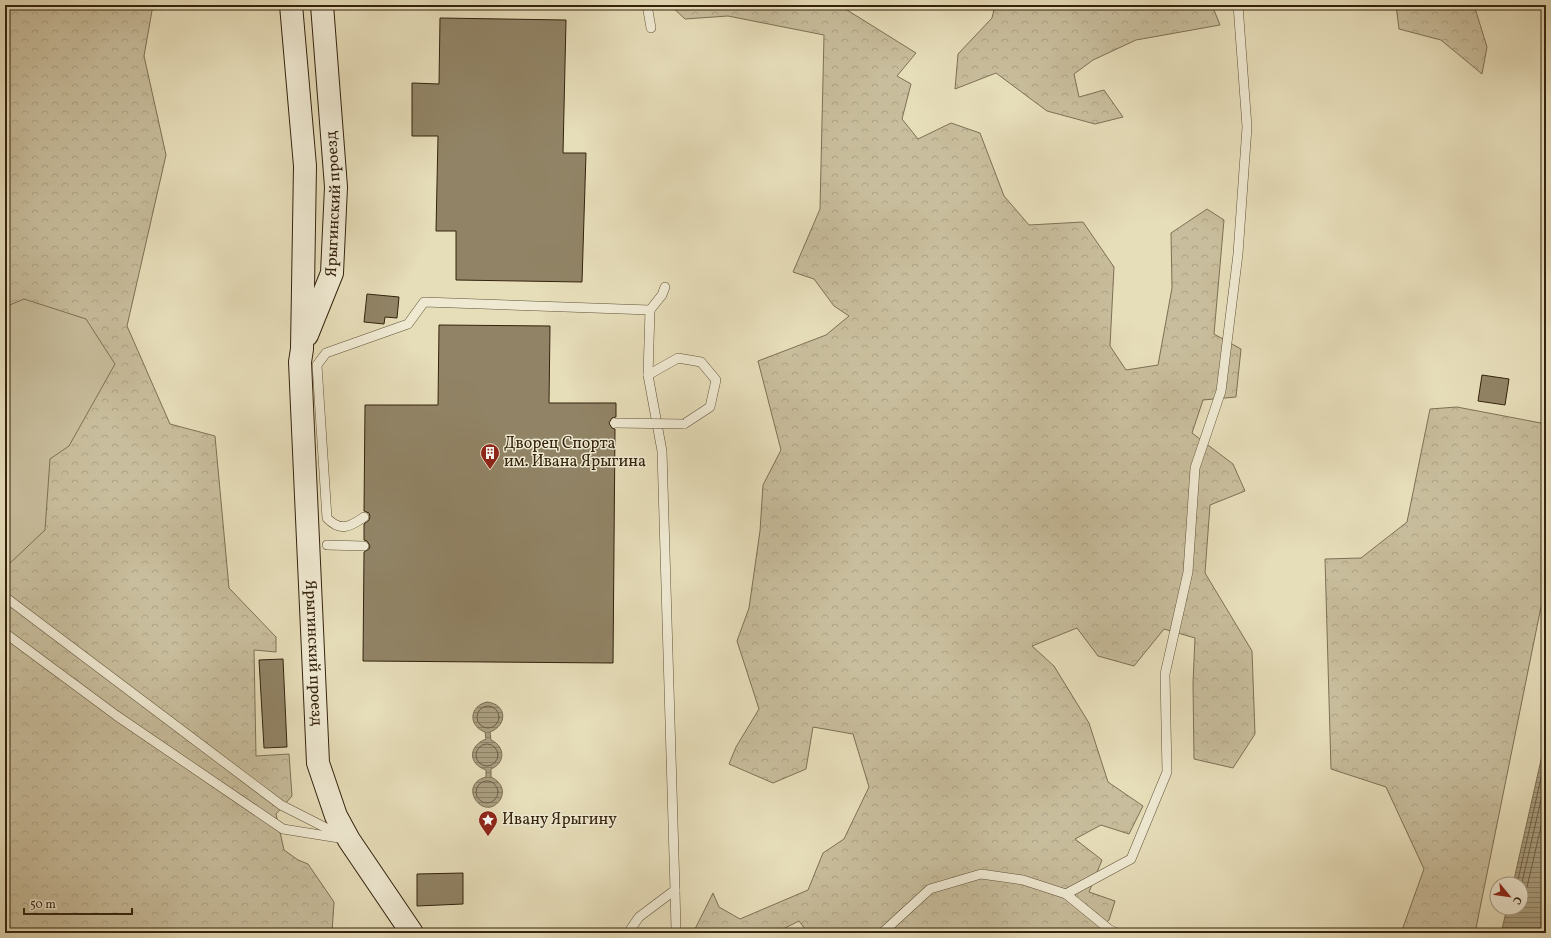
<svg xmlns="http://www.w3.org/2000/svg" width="1551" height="938" viewBox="0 0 1551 938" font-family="Vollkorn,serif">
<defs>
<pattern id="forest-crowns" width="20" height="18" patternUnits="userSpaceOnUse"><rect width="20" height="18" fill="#c8bd9c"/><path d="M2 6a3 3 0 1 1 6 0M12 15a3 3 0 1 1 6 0" fill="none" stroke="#aca285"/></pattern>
<pattern id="water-rules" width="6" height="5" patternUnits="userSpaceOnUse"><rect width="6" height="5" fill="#a99e7f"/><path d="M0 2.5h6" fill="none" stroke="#8a8066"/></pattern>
</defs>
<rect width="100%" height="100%" fill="#e6ddb9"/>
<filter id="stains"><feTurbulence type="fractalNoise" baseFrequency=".005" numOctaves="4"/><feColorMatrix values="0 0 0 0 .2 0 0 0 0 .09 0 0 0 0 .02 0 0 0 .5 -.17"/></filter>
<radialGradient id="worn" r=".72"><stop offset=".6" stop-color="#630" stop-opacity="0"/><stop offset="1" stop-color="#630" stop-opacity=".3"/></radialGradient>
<g fill="url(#forest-crowns)" stroke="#7e7054">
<polygon points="5,5 153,5 144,56 166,155 127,326 170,424 215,436 229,588 276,637 276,652 254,650 256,756 289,754 292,796 276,814 284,850 298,860 308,864 334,902 332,933 5,933"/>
<polygon points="670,5 839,5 916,53 897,76 911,84 902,119 918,139 951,123 980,133 1004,196 1029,225 1083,222 1114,267 1110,346 1126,370 1158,365 1172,288 1171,233 1207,209 1224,220 1214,334 1241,349 1236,397 1203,400 1192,433 1233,464 1245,491 1210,505 1205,573 1252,651 1255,734 1233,768 1194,759 1193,683 1195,638 1164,629 1134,666 1098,656 1077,628 1032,646 1054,666 1089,723 1108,782 1143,806 1129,834 1101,825 1075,839 1102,860 1089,892 1115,901 1109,920 1094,933 808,933 799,921 775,933 693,933 713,893 719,907 740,919 808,890 823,853 844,839 869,787 853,734 813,727 806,769 773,783 729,764 736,747 759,709 737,641 749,608 760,531 763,485 781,450 758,361 826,335 849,316 834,306 814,279 793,272 820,209 824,35 728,16 685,19"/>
<polygon points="995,5 1212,5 1220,25 1136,40 1093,60 1074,74 1079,97 1104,90 1123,117 1095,124 1047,111 996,73 955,89 958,54 992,18"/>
<polygon points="1396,5 1474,5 1487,47 1482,74 1441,40 1399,29"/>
<polygon points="1457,407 1546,424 1546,582 1475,933 1401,933 1424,869 1386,787 1331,769 1325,559 1361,558 1407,522 1430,409"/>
</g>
<polygon fill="#c8bd9c" stroke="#7e7054" points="24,299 86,319 115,364 69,446 50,459 45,530 7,566 5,564 5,307"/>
<g fill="url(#water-rules)" stroke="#7a6d51">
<path d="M 487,702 C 507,704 508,725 490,732 L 491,740 C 505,746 506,763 491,769 L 491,777 C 500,781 506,790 500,800 C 484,823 456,785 486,777 L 486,770 C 468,764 468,746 486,739 L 485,732 C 468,726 469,706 487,702 Z"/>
<polygon points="1546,738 1546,933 1501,933 1507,908 1521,908 1521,884 1513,884"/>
</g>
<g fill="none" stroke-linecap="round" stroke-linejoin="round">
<g stroke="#6e6046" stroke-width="1">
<circle cx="488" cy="717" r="11"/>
<circle cx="487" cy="755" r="11"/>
<circle cx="487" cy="792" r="11"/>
<polyline points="1517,884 1546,756"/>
<polyline points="1521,887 1546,778"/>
<polyline points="1521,896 1527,887 1546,805"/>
</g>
</g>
<g fill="#918466" stroke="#34230d">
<polygon points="440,18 566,20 563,153 586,153 582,282 456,280 456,231 436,231 438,136 412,136 412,83 439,84"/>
<polygon points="367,294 399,297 397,318 385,317 384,324 364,322"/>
<polygon points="439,325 550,326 549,403 616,403 616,417 612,418 609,423 612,428 615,429 613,663 363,661 364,552 369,549 370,546 367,541 364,540 364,524 369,520 370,517 369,513 364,511 365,405 438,405"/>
<polygon points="1482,375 1509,379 1505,405 1478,401"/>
<polygon points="283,659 287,747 264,748 259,660"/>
<polygon points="463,873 463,904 417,906 417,874"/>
</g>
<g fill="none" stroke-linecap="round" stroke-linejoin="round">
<defs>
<g id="service">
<polyline points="647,5 651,28"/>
<polyline points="648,375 678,358 701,362 716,380 710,407 684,424"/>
<path d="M 364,517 C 350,527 340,532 327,518 L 317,365 L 326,353 L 408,324 L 424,302 L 650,310"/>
<polyline points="327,545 364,546"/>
<polyline points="5,597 281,805 342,836"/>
<polyline points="5,633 117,716 283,829 339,838"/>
<polyline points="1066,894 1131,859 1167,772 1165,674 1188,572 1195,468 1221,391 1238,254 1247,127 1238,5"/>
<polyline points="628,933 639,917 675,890 662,451 648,375 650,310 662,295 665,287"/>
<polyline points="674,933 676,930 675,890"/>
<polyline points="882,933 930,889 981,874 1023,880 1066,894 1110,930 1117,933"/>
</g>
<g id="secondary">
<path id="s1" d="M 291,5 L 305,166 L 302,349 L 300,362 L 318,763 L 336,816 L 349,840 L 412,933"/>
<path id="s2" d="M 307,335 L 332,273 L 336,187 L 322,5"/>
</g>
</defs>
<use href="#service" stroke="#605238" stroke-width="10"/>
<use href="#secondary" stroke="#34230d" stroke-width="24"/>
<use href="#service" stroke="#efe9d2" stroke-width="9"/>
<use href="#secondary" stroke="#efe9d2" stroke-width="22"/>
<defs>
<polyline id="service-bridge" points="615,423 684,424"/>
</defs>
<use href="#service-bridge" stroke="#605238" stroke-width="10" stroke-linecap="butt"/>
<use href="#service-bridge" stroke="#efe9d2" stroke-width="9"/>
</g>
<defs>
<symbol id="building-pin" viewBox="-11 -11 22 30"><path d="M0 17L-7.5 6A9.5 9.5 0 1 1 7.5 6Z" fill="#8f2418" stroke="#efe9d2"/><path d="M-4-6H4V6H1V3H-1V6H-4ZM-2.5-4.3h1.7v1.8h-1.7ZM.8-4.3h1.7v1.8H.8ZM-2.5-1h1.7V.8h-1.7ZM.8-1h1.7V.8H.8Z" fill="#fff"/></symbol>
<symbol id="sight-pin" viewBox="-11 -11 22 30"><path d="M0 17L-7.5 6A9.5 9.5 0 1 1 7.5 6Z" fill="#8f2418" stroke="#efe9d2"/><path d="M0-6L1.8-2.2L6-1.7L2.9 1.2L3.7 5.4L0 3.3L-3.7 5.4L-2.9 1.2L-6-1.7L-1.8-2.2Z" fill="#fff"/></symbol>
</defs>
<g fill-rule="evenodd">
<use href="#building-pin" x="479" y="442" width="22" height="30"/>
<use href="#sight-pin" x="477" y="809" width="22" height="30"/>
</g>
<g text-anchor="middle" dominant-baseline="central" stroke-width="3" stroke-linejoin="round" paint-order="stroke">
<g font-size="16" fill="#34230d" stroke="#efe9d2">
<text stroke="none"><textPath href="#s2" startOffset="136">Ярыгинский проезд</textPath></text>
<text stroke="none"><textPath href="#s1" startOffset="649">Ярыгинский проезд</textPath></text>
</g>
<g font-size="16" fill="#34230d" stroke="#efe9d2" text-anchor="start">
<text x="504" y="444">Дворец Спорта<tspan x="504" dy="18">им. Ивана Ярыгина</tspan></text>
<text x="502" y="820">Ивану Ярыгину</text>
</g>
</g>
<rect width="1551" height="938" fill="none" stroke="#e6ddb9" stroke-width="20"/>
<rect x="6" y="6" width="1539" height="926" fill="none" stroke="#34230d" stroke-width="2"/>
<rect x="10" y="10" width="1531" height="918" fill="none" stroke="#34230d"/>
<g transform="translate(1509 896) rotate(119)"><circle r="19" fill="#efe9d2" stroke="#a49a83"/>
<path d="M0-3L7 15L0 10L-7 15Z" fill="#8f2418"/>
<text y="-6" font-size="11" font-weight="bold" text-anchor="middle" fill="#34230d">С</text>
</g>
<path d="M24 908v6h108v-6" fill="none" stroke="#34230d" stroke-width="2"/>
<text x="30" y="908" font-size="12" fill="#34230d" stroke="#efe9d2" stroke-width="3" paint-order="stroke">50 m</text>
<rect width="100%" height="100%" filter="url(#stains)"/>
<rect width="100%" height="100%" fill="url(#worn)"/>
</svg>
